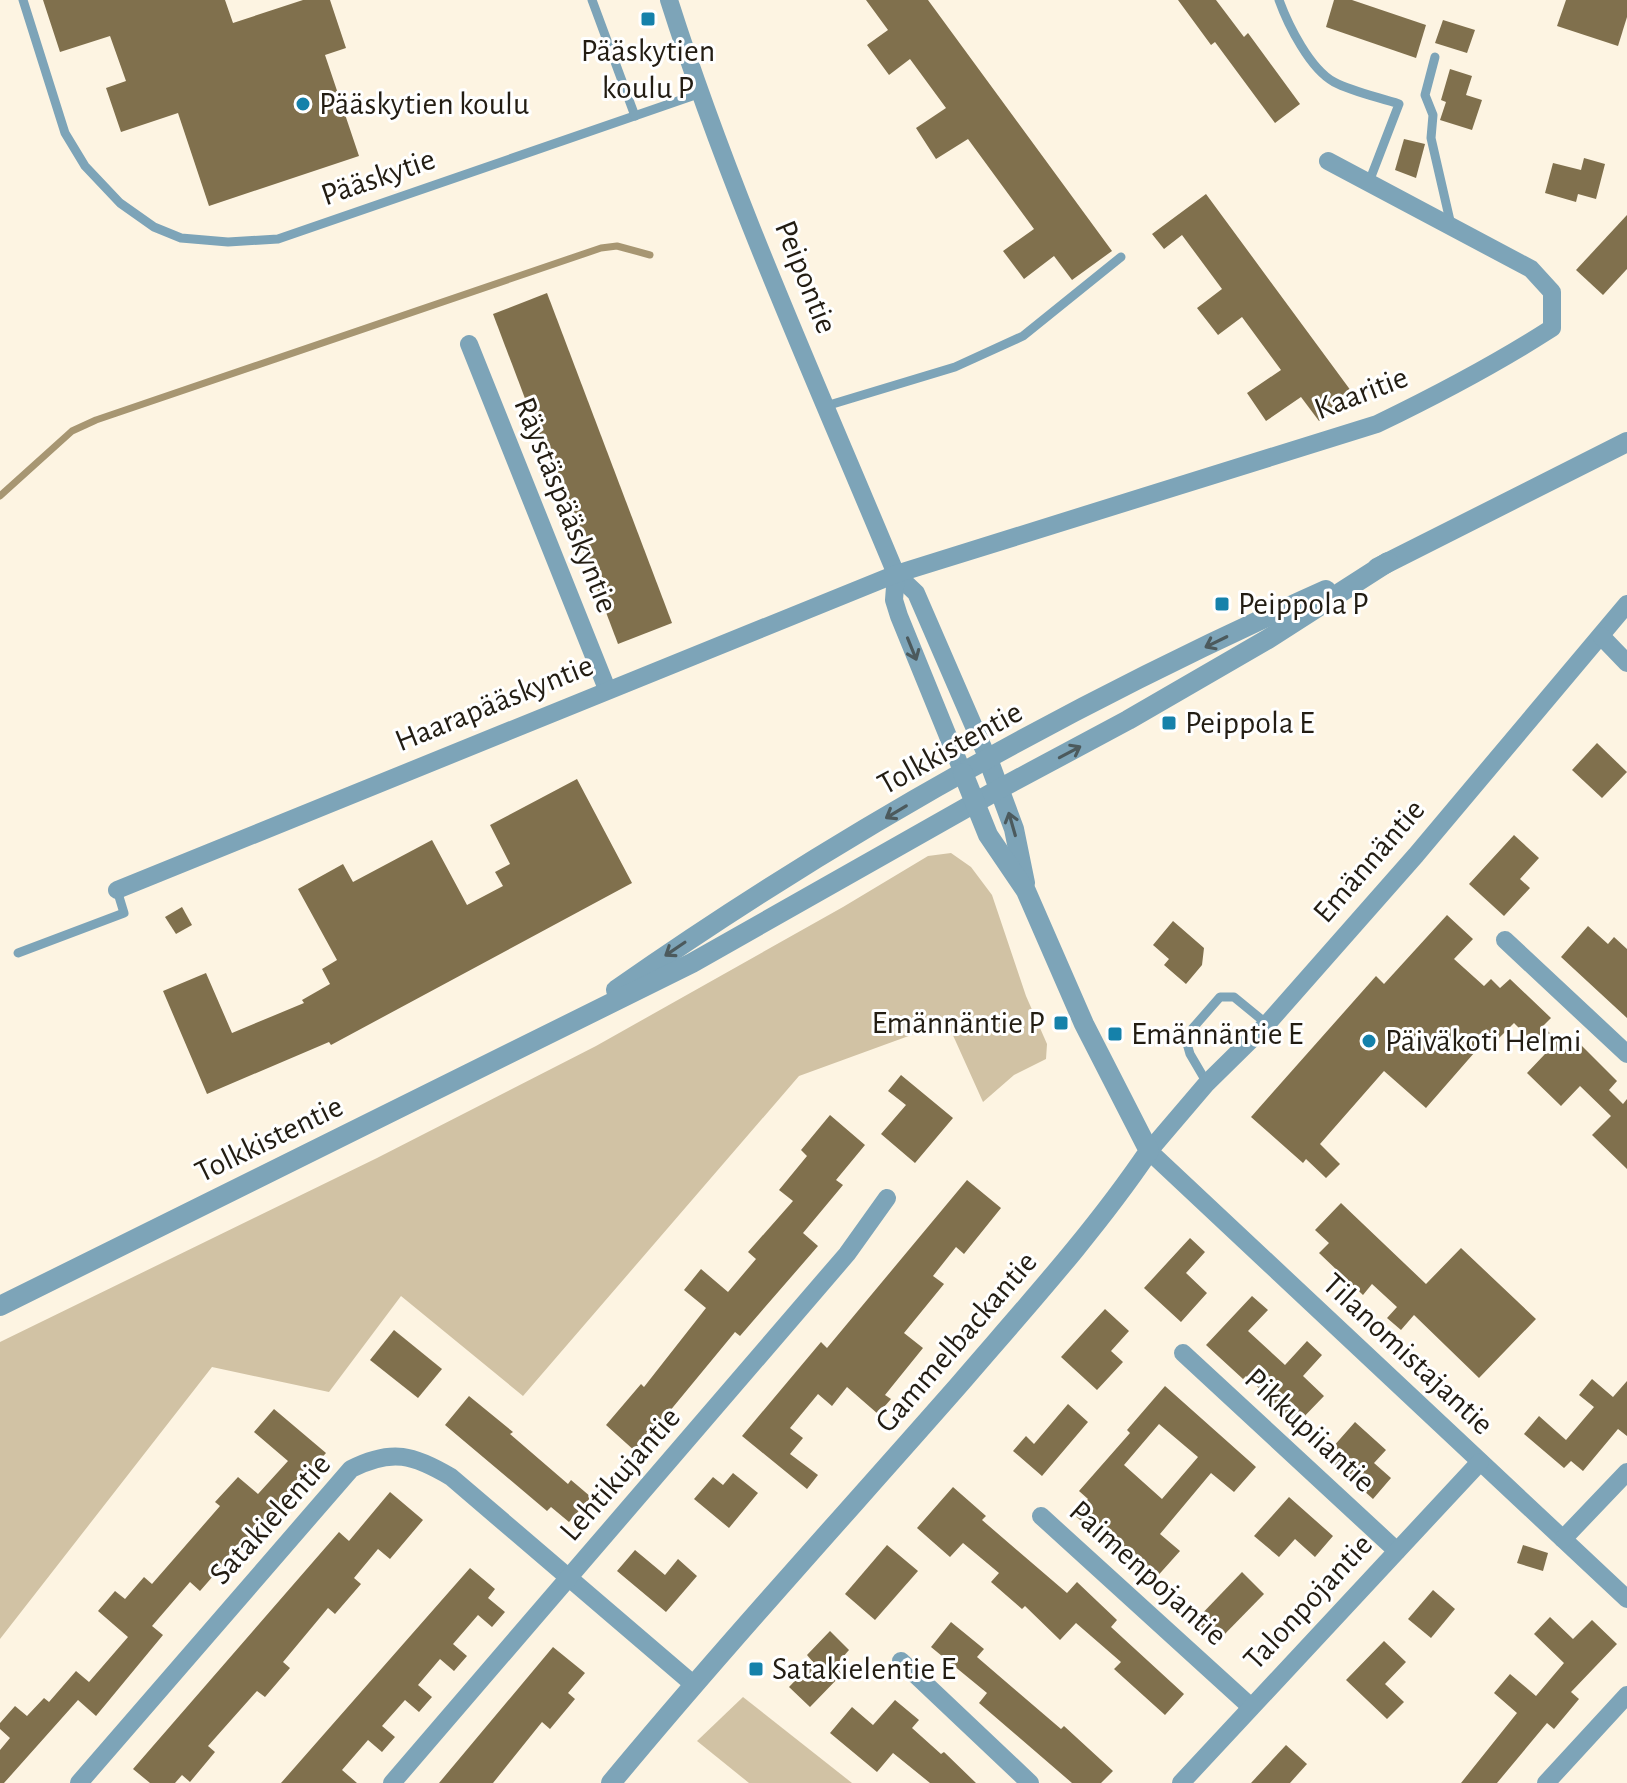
<svg xmlns="http://www.w3.org/2000/svg" width="1627" height="1783" viewBox="0 0 1627 1783" font-family="'Alegreya Sans',sans-serif">
<rect width="100%" height="100%" fill="#fdf4e2"/>
<g fill="#d1c2a4">
<polygon points="951,853 971,867 992,895 1026,996 1047,1044 1046,1059 1014,1075 983,1102 947,1022 799,1076 523,1396 401,1296 329,1392 212,1367 0,1639 0,1342 377,1158 596,1046 843,907 928,856"/>
<polygon points="743,1697 852,1783 749,1783 697,1741"/>
</g>
<g fill="none" stroke-linecap="round" stroke-linejoin="round">
<polyline stroke="#a79672" stroke-width="7" points="0,496 72,431 96,420 601,248 617,246 650,255"/>
</g>
<g fill="#80704d" fill-rule="evenodd">
<polygon points="43,0 225,0 233,23 303,0 330,0 346,48 325,55 359,156 209,206 178,113 121,132 106,88 126,81 110,36 60,52"/>
<polygon points="866,0 928,0 1112,251 1072,280 1054,256 1024,279 1003,251 1034,229 968,139 936,159 916,128 946,108 910,59 889,75 867,45 888,30"/>
<polygon points="1178,0 1216,0 1244,37 1248,33 1300,104 1275,123 1215,42 1211,45"/>
<polygon points="1334,0 1352,0 1426,25 1416,58 1326,27"/>
<polygon points="1566,0 1627,0 1627,17 1618,46 1557,26"/>
<polygon points="1443,20 1475,30 1467,53 1435,43"/>
<polygon points="1450,69 1472,76 1466,95 1482,100 1472,130 1440,120 1446,102 1441,100"/>
<polygon points="1404,139 1425,144 1416,178 1395,170"/>
<polygon points="1584,158 1605,164 1596,199 1578,194 1576,202 1545,193 1553,163 1581,170"/>
<polygon points="1206,194 1354,395 1319,421 1301,397 1266,421 1247,393 1281,370 1242,317 1218,335 1197,308 1222,289 1182,235 1164,249 1152,234"/>
<polygon points="1627,215 1627,269 1603,295 1576,270"/>
<polygon points="547,293 672,623 618,644 493,314"/>
<polygon points="1597,743 1627,772 1602,798 1572,770"/>
<polygon points="577,779 632,883 331,1045 329,1042 207,1094 163,991 206,973 232,1033 304,1003 302,1000 330,984 322,969 337,960 298,889 343,864 353,882 432,840 467,905 503,886 495,872 510,864 490,825"/>
<polygon points="1514,835 1539,858 1520,879 1530,888 1504,916 1469,884"/>
<polygon points="182,907 192,925 176,934 165,917"/>
<polygon points="1447,915 1473,939 1454,959 1484,986 1491,979 1500,988 1510,979 1551,1018 1543,1026 1567,1051 1577,1041 1617,1081 1609,1090 1623,1104 1627,1099 1627,1169 1592,1135 1611,1116 1580,1086 1561,1106 1527,1073 1545,1054 1514,1023 1494,1043 1488,1037 1426,1108 1384,1071 1320,1144 1340,1164 1326,1178 1306,1159 1303,1163 1251,1117 1376,976 1384,984"/>
<polygon points="1173,921 1204,948 1202,965 1186,984 1164,965 1169,959 1153,945"/>
<polygon points="1588,926 1608,944 1614,937 1627,949 1627,1018 1561,957"/>
<polygon points="901,1075 953,1118 915,1163 881,1134 906,1105 888,1091"/>
<polygon points="830,1115 865,1145 836,1180 843,1185 803,1233 818,1246 740,1336 735,1332 636,1452 606,1425 641,1384 644,1387 706,1308 684,1290 701,1269 728,1292 756,1259 748,1252 793,1201 779,1190 807,1156 801,1150"/>
<polygon points="967,1180 1001,1208 964,1254 956,1247 933,1276 944,1284 904,1333 923,1348 885,1395 891,1399 878,1414 847,1387 832,1406 818,1394 790,1428 803,1438 790,1454 818,1475 807,1489 742,1436 821,1342 827,1348"/>
<polygon points="1341,1203 1426,1284 1461,1248 1536,1319 1479,1378 1414,1315 1401,1330 1387,1318 1397,1307 1372,1284 1363,1295 1319,1253 1329,1243 1315,1230"/>
<polygon points="1190,1238 1205,1252 1186,1273 1207,1293 1181,1322 1144,1288"/>
<polygon points="1252,1296 1268,1310 1248,1331 1285,1365 1307,1341 1322,1355 1303,1376 1324,1396 1297,1424 1246,1376 1243,1379 1206,1345"/>
<polygon points="1105,1309 1129,1331 1111,1351 1123,1362 1097,1390 1061,1357"/>
<polygon points="394,1330 442,1369 418,1398 370,1360"/>
<polygon points="1592,1379 1613,1397 1627,1381 1627,1436 1618,1429 1583,1471 1571,1461 1564,1468 1524,1434 1539,1416 1566,1440 1594,1407 1579,1395"/>
<path d="M 1165,1386 L 1256,1467 L 1234,1492 L 1211,1473 L 1160,1534 L 1180,1551 L 1154,1580 L 1074,1515 L 1088,1499 L 1079,1491 L 1130,1433 L 1127,1430 ZM 1159,1424 L 1198,1457 L 1162,1499 L 1124,1465 Z"/>
<polygon points="469,1396 513,1432 510,1434 568,1484 571,1480 591,1497 569,1522 551,1507 547,1511 445,1425"/>
<polygon points="1068,1404 1088,1422 1042,1476 1013,1451 1026,1436 1034,1444"/>
<polygon points="274,1409 326,1453 253,1536 250,1534 200,1591 190,1582 152,1626 163,1635 96,1716 78,1700 4,1783 0,1783 0,1750 10,1738 0,1729 0,1723 15,1706 27,1716 44,1698 49,1702 76,1671 89,1682 128,1637 98,1611 115,1591 125,1599 144,1577 152,1584 220,1506 215,1502 238,1477 258,1494 288,1461 254,1432"/>
<polygon points="1355,1422 1386,1450 1374,1463 1391,1478 1373,1499 1325,1456"/>
<polygon points="733,1473 758,1493 729,1528 694,1499 713,1477 723,1485"/>
<polygon points="953,1487 986,1516 982,1520 1067,1593 1077,1582 1117,1620 1111,1627 1184,1694 1165,1715 1114,1669 1121,1662 1076,1623 1060,1640 1025,1606 1022,1609 991,1582 999,1573 963,1543 950,1557 917,1528"/>
<polygon points="390,1492 423,1520 390,1559 378,1549 354,1578 361,1584 335,1614 328,1608 283,1662 290,1668 265,1697 257,1691 208,1746 215,1752 190,1782 182,1775 175,1783 150,1783 133,1769 339,1532 349,1541"/>
<polygon points="1289,1497 1333,1536 1315,1557 1295,1539 1279,1557 1254,1536"/>
<polygon points="887,1545 918,1571 875,1620 845,1594"/>
<polygon points="1523,1545 1548,1553 1543,1571 1517,1563"/>
<polygon points="635,1550 665,1575 678,1559 697,1576 666,1612 617,1571"/>
<polygon points="470,1568 495,1589 488,1598 505,1612 492,1627 478,1615 453,1644 467,1656 454,1671 440,1659 418,1685 432,1697 419,1712 405,1700 382,1726 395,1737 382,1752 368,1740 342,1770 357,1783 281,1783"/>
<polygon points="1242,1572 1264,1594 1217,1642 1195,1621"/>
<polygon points="1433,1590 1455,1609 1431,1638 1408,1619"/>
<polygon points="1550,1617 1573,1639 1592,1620 1617,1644 1571,1692 1579,1699 1554,1729 1547,1723 1497,1783 1461,1783 1517,1713 1494,1693 1510,1674 1536,1696 1564,1663 1534,1634"/>
<polygon points="951,1622 984,1649 977,1657 1061,1729 1064,1726 1113,1771 1101,1783 1072,1783 979,1703 987,1693 931,1647"/>
<polygon points="830,1631 849,1650 835,1666 842,1674 810,1707 789,1687 813,1662 807,1655"/>
<polygon points="1384,1641 1406,1662 1385,1684 1404,1702 1387,1719 1346,1680"/>
<polygon points="553,1647 585,1673 568,1693 575,1699 550,1729 542,1722 493,1783 439,1783"/>
<polygon points="895,1700 919,1720 912,1728 941,1754 944,1752 976,1783 930,1783 893,1753 877,1772 830,1733 852,1707 873,1725"/>
<polygon points="1286,1745 1307,1764 1290,1783 1251,1783"/>
</g>
<g fill="none" stroke-linecap="round" stroke-linejoin="round">
<g stroke="#7da4b8" stroke-width="9">
<polyline points="23,0 65,133 85,166 120,203 154,227 181,238 228,242 278,239 701,93"/>
<polyline points="592,0 635,116"/>
<path d="M 1279,0 C 1288,25 1310,69 1334,82 C 1353,92 1378,97 1399,104 L 1369,182"/>
<polyline points="1435,57 1425,95 1433,115 1431,138 1451,225"/>
<polyline points="826,406 955,367 1023,336 1121,257"/>
<polyline points="18,953 124,913 117,890"/>
<polyline points="1207,1083 1190,1054 1186,1040 1192,1029 1220,997 1234,997 1267,1024"/>
</g>
<g stroke="#7da4b8" stroke-width="18">
<path d="M 669,0 C 731,195 817,384 896,574 L 916,593 L 988,759"/>
<polyline points="469,344 607,689"/>
<polyline points="896,574 894,600 899,616 963,773"/>
<polyline points="1627,604 1416,855 1267,1024 1207,1083 1149,1151 1627,1599"/>
<polyline points="1601,636 1627,663"/>
<path d="M 117,890 L 896,574 L 1377,424 C 1437,395 1496,364 1552,328 L 1552,292 L 1531,269 L 1328,161"/>
<polyline points="1505,940 1627,1054"/>
<polyline points="1183,1353 1397,1551"/>
<polyline points="1041,1516 1251,1707"/>
<polyline points="1563,1539 1627,1472"/>
<polyline points="901,1661 1030,1783"/>
<path d="M 79,1783 L 351,1469 C 392,1448 414,1455 451,1477 L 693,1684"/>
<polyline points="392,1783 847,1254 887,1198"/>
<polyline points="1181,1783 1480,1462"/>
<polyline points="1546,1783 1627,1695"/>
</g>
<g stroke="#7da4b8" stroke-width="20">
<polyline points="1377,568 1627,442"/>
<polyline points="988,759 1014,829 1025,883"/>
<path d="M 616,990 C 837,835 1078,701 1326,590"/>
<polyline points="0,1306 692,963 1001,788 1128,720 1268,639 1388,562"/>
<path d="M 611,1783 C 723,1648 842,1518 958,1386 C 1024,1309 1092,1235 1149,1151 L 1084,1024 L 1026,891 L 988,835 L 963,773"/>
</g>
</g>
<defs><path id="oneway-shaft" d="M-6 0H5M1.5-3L5.5 0L1.5 3" fill="none" stroke-width="1.6" stroke-linecap="round" stroke-linejoin="round" transform="scale(2)"/></defs>
<g stroke="#4c5a5d">
<use href="#oneway-shaft" transform="translate(1216 642) rotate(154)"/>
<use href="#oneway-shaft" transform="translate(912 649) rotate(68)"/>
<use href="#oneway-shaft" transform="translate(1070 752) rotate(-28)"/>
<use href="#oneway-shaft" transform="translate(896 812) rotate(149)"/>
<use href="#oneway-shaft" transform="translate(1012 824) rotate(-106)"/>
<use href="#oneway-shaft" transform="translate(675 949) rotate(146)"/>
</g>
<g fill="#1581aa" stroke="#fff" stroke-width="3">
<rect x="640" y="11" width="16" height="16" rx="4"/>
<circle cx="303" cy="104" r="8"/>
<rect x="1214" y="596" width="16" height="16" rx="4"/>
<rect x="1161" y="715" width="16" height="16" rx="4"/>
<rect x="1053" y="1015" width="16" height="16" rx="4"/>
<rect x="1107" y="1026" width="16" height="16" rx="4"/>
<circle cx="1369" cy="1041" r="8"/>
<rect x="748" y="1661" width="16" height="16" rx="4"/>
</g>
<g text-anchor="middle" dominant-baseline="central" stroke-width="6" stroke-linejoin="round" paint-order="stroke">
<g font-size="32" fill="#231d13" stroke="#fff" text-anchor="start">
<text x="648" y="51" text-anchor="middle">Pääskytien<tspan x="648" dy="37">koulu P</tspan></text>
<text x="319" y="104">Pääskytien koulu</text>
<text x="1238" y="604">Peippola P</text>
<text x="1185" y="723">Peippola E</text>
<text x="1045" y="1023" text-anchor="end">Emännäntie P</text>
<text x="1131" y="1034">Emännäntie E</text>
<text x="1385" y="1041">Päiväkoti Helmi</text>
<text x="772" y="1669">Satakielentie E</text>
</g>
<g font-size="32" fill="#231d13" stroke="#fff">
<text transform="translate(378 177) rotate(-19)">Pääskytie</text>
<text transform="translate(806 277) rotate(68)">Peipontie</text>
<text transform="translate(1361 393) rotate(-21)">Kaaritie</text>
<text transform="translate(566 505) rotate(68)">Räystäspääskyntie</text>
<text transform="translate(494 703) rotate(-22)">Haarapääskyntie</text>
<text transform="translate(950 748) rotate(-29)">Tolkkistentie</text>
<text transform="translate(1369 861) rotate(-49)">Emännäntie</text>
<text transform="translate(269 1139) rotate(-26)">Tolkkistentie</text>
<text transform="translate(956 1342) rotate(-49)">Gammelbackantie</text>
<text transform="translate(1408 1354) rotate(43)">Tilanomistajantie</text>
<text transform="translate(1310 1430) rotate(43)">Pikkupiiantie</text>
<text transform="translate(620 1474) rotate(-49)">Lehtikujantie</text>
<text transform="translate(270 1519) rotate(-48)">Satakielentie</text>
<text transform="translate(1148 1573) rotate(42)">Paimenpojantie</text>
<text transform="translate(1308 1602) rotate(-47)">Talonpojantie</text>
</g>
</g>
</svg>
